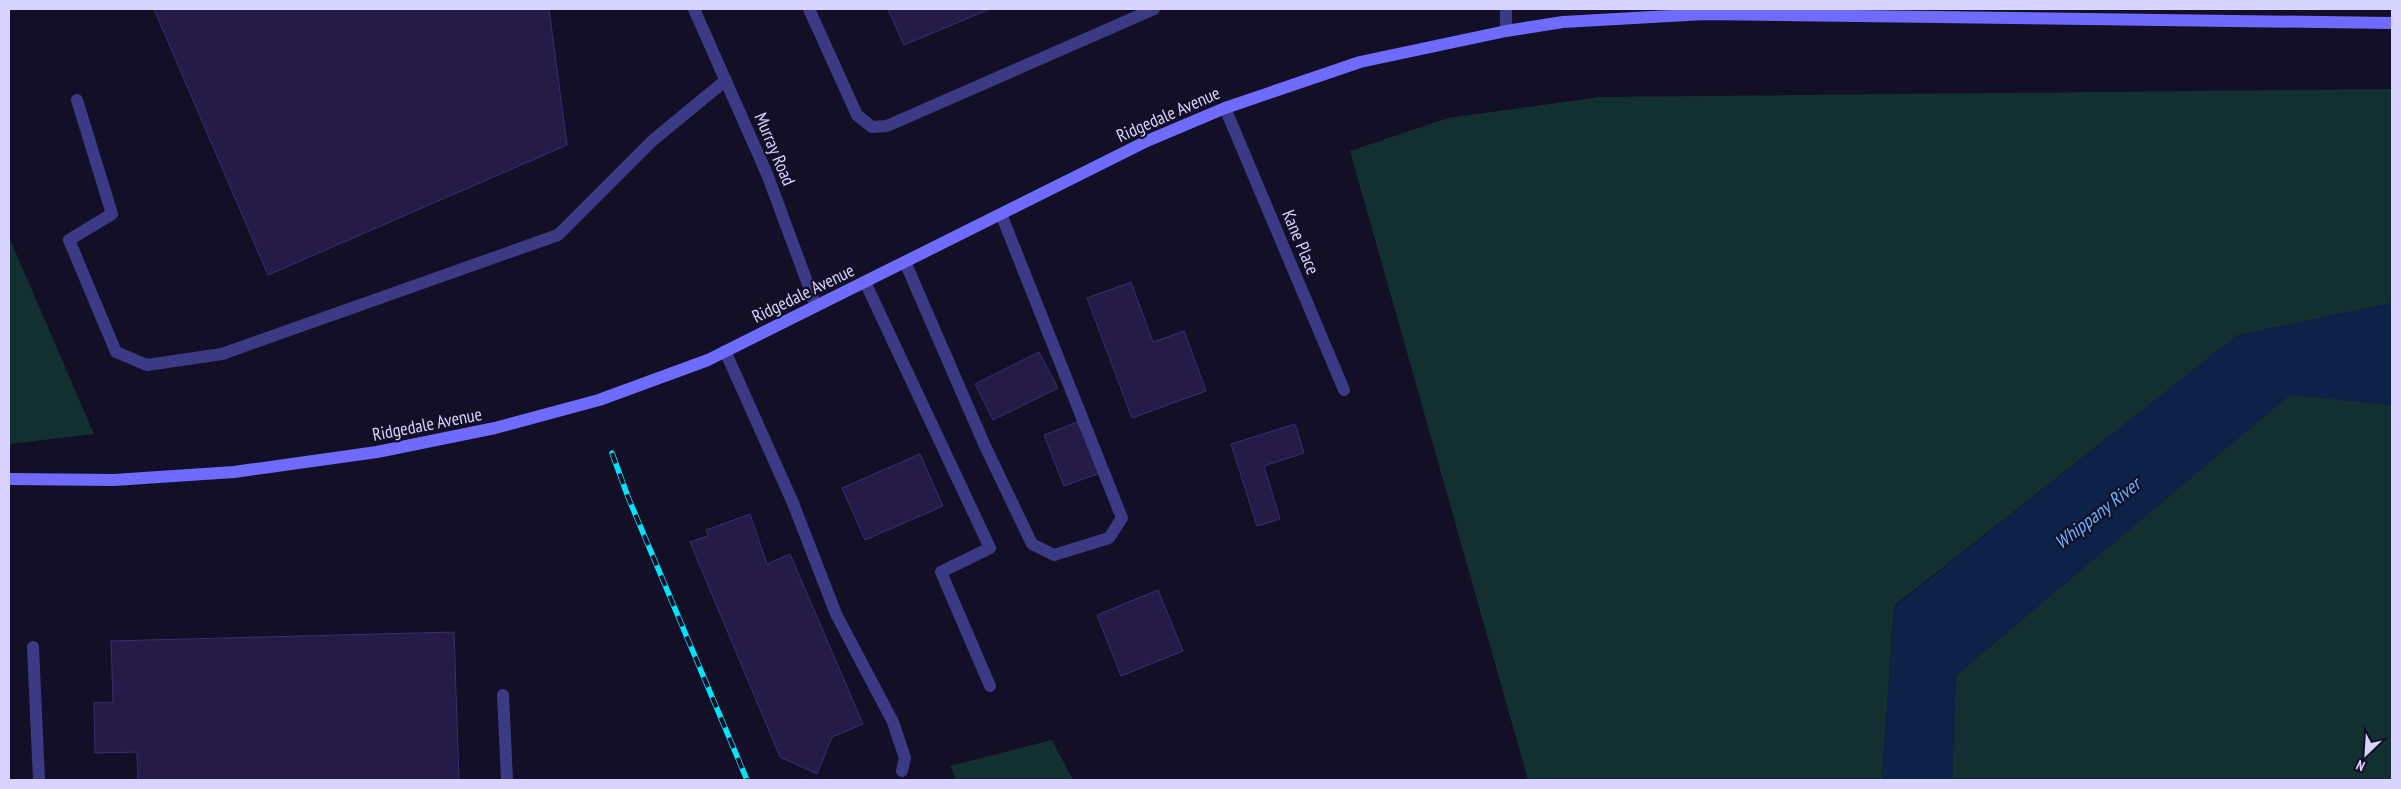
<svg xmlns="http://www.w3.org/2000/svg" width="2401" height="789" viewBox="0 0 2401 789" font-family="'PT Sans Narrow',sans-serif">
<rect width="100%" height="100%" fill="#130f26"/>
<g fill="#12302f">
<polygon points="2392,89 2392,303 2237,336 1894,606 1882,780 1528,780 1350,151 1448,118 1600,97"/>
<polygon points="9,237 94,434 9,444"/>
<polygon points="2290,394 2392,405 2392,780 1952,780 1956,675"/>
<polygon points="1052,740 1073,780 956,780 950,766"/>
</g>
<polygon fill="#0c2248" points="2392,303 2392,405 2290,395 1956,675 1952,780 1882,780 1894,607 2237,335"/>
<g fill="#241b47" stroke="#3b2d73">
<polygon points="154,9 549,9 567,145 268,275"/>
<polygon points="888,9 990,9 904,45"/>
<polygon points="1131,282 1153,342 1184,331 1206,391 1132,418 1087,298"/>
<polygon points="1039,352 1058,388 993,420 975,384"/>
<polygon points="1080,421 1100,473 1064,486 1044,435"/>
<polygon points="1295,424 1304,453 1264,466 1280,519 1257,526 1231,444"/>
<polygon points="920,454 943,506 865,540 842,488"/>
<polygon points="750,514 767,564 790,554 863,724 832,737 817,774 780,757 690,542 708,536 706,530"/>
<polygon points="1158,590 1183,651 1121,676 1097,615"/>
<polygon points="454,632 459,780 138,780 137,752 95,753 94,703 113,702 111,641"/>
</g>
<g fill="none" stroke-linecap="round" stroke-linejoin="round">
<g stroke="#3d3a85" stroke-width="12">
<polyline points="809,9 857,115 872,127 887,126 1154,9"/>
<polyline points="77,100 112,214 69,240 116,352 147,365 222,354 558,235 652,141 726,80"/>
<polyline points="905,262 985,446 1032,544 1054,555 1109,538 1122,518 1001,214"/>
<polyline points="865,282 990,548 941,572 990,686"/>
<polyline points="725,351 793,503 836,614 893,722 905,758 902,771"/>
<polyline points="33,647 39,780"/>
<polyline points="503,695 507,780"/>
</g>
<g stroke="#3d3a85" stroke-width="12">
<polyline points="694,9 767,174 816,306"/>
<polyline points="1506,9 1506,31"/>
<polyline points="1225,108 1344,390"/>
</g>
<polyline stroke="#6f6bff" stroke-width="12" points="9,479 114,480 234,472 377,452 495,428 599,400 708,360 1147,141 1225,108 1360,62 1506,31 1563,22 1705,14 2392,23"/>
<defs>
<polyline id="rail" points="612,453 628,497 747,780"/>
</defs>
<use href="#rail" stroke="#00e5ff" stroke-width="5.5"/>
<use href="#rail" stroke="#130f26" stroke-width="4" stroke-dasharray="11" stroke-linecap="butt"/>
</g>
<g text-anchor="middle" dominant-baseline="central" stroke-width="4.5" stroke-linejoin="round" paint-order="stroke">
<g font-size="18" fill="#d9d4ff" stroke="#130f26">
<text transform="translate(1168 114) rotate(-24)">Ridgedale Avenue</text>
<text transform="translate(775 149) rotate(67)">Murray Road</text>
<text transform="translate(1301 242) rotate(67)">Kane Place</text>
<text transform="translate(803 293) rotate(-26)">Ridgedale Avenue</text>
<text transform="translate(427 424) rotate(-11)">Ridgedale Avenue</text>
</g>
<g font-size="19" font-style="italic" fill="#62b6ff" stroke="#130f26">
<text transform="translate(2097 513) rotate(-38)">Whippany River</text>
</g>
</g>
<rect width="2401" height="789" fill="none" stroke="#d9d4ff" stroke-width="20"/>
<g transform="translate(2366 754) rotate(205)" stroke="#130f26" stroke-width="4" paint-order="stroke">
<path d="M0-4L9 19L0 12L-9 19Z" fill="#d9d4ff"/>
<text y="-8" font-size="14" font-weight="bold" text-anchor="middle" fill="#d9d4ff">N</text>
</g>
</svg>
